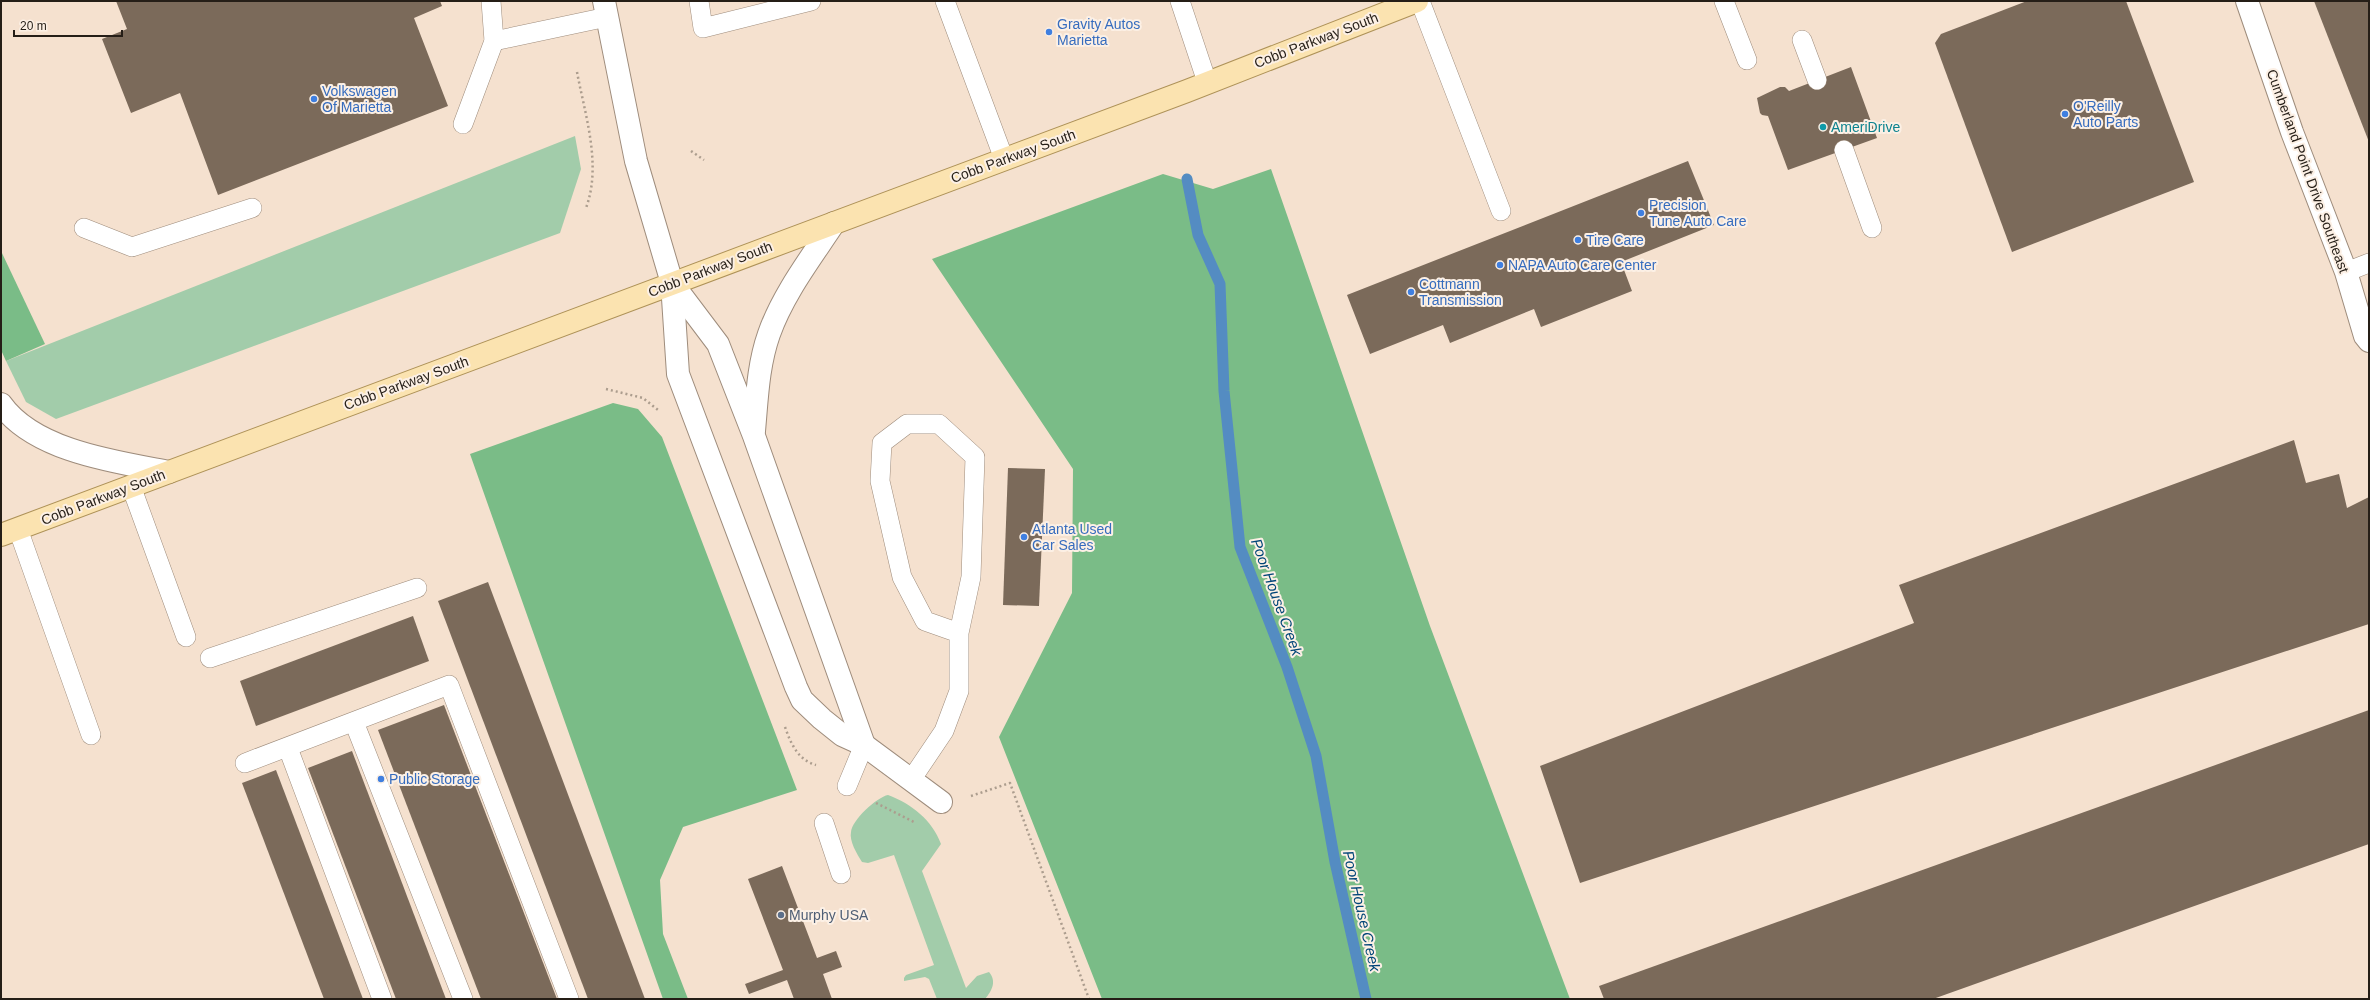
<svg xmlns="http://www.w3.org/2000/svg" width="2370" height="1000" viewBox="0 0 2370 1000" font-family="Arial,sans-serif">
<rect width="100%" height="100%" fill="#f5e1cf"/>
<g fill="#a2ccaa">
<polygon points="575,136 581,169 560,233 56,419 26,402 6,361"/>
<path d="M 888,795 C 912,804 932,820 941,844 L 922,871 L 966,988 L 977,976 L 989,972 C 997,981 992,991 985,999 L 937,999 L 929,979 L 925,977 L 904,981 L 904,978 L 906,975 L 934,965 L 894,855 L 868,863 L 862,862 C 857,854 849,841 851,832 C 852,820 877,797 888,795 Z"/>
</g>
<g fill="#7abc87">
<polygon points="1271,169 1430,626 1570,999 1102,999 999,737 1072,593 1073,469 932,259 1163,174 1213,189"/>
<polygon points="1,251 45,344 6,361 1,350"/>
<polygon points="613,403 638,409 662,437 797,790 683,827 660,880 663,934 688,999 663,999 470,454"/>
</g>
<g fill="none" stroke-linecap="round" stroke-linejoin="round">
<polyline stroke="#548cc2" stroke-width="11" points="1187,179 1198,235 1220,284 1224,391 1240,547 1287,667 1316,756 1335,862 1366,999"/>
</g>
<g fill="#7b6a5a">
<polygon points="116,1 440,1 442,6 414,18 448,106 218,195 180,93 131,113 102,39 127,29"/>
<polygon points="2027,1 2126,1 2194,182 2012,252 1935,43 1941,34"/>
<polygon points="2314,1 2369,1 2369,142"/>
<polygon points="1851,67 1877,138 1788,170 1768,116 1762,115 1760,113 1757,98 1780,87 1785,87 1789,91"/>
<polygon points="1688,161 1714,225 1621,262 1632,291 1541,327 1534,309 1450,343 1443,325 1370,354 1347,295"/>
<polygon points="2294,440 2306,483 2339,474 2347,508 2369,497 2369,624 1580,883 1540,766 1914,623 1899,585"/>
<polygon points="1008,468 1045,469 1039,606 1003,605"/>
<polygon points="488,582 645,999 588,999 438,601"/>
<polygon points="413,616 429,661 256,726 240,681"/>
<polygon points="444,705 557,999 481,999 378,730"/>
<polygon points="2369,710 2369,844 1933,999 1604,999 1599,986"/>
<polygon points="352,751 446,999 396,999 308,768"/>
<polygon points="276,770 363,999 324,999 242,783"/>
<polygon points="782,866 817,958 836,951 842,967 823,974 832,999 794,999 787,980 749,994 745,984 783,970 748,879"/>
</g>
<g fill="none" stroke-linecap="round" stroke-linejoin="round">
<defs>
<g id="service">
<polyline points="699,1 703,28 811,1"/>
<polyline points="945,1 1004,159"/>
<polyline points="1180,1 1207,82"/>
<polyline points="1420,1 1501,211"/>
<polyline points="1724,1 1747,60"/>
<polyline points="1802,40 1817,80"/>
<polyline points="494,41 607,17"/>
<polyline points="463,124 494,41 491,1"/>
<polyline points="1844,150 1872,228"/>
<polyline points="84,228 132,247 252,208"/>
<polyline points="2346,272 2369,263"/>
<polyline points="131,486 186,637"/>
<polyline points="18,529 91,735"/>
<polyline points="210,658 417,588"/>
<polyline points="354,722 463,999"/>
<polyline points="288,748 382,999"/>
<polyline points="245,763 449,685 569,999"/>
<polyline points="911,780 944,731 959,691 959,633 971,577 975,457 939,424 907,424 882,443 880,481 902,577 925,621 959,633"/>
<polyline points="847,786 864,745"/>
<polyline points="824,823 841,874"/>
</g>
<g id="minor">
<polyline points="604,1 636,161 672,283 678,374 796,687 802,700 822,719 842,735 864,745 941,802"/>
<polyline points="2247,1 2292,132 2346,272 2365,336 2369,341"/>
<polyline points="672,283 718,344 754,436 864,745"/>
<path d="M 1,404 C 34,451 116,462 169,472"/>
<path d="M 754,431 C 757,398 758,365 769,334 C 783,294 811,258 834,223"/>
</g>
<polyline id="primary" points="1,535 1187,91 1417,1"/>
</defs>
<use href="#service" stroke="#9e8c7c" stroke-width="20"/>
<use href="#minor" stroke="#9e8c7c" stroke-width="24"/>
<use href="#primary" stroke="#ae9258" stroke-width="24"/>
<g stroke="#ac9d8e" stroke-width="2.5" stroke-dasharray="2 3" stroke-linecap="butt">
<path d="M 577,72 C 585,115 602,165 586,208"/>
<polyline points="691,151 704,160"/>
<polyline points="606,389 643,398 658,410"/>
<path d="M 785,727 C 791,744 798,760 816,765"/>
<polyline points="971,796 1010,783 1089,999"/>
<polyline points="876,803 914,822"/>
</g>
<use href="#service" stroke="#fff" stroke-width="19"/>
<use href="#minor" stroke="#fff" stroke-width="22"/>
<use href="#primary" stroke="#fbe3b0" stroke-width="22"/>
</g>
<g fill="#3f7fe0" stroke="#fcf0e5" stroke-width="1.5">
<circle cx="1049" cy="32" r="4"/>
<circle cx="314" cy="99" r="4"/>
<circle cx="2065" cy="114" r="4"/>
<circle cx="1641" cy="213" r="4"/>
<circle cx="1578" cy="240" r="4"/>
<circle cx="1500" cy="265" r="4"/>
<circle cx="1411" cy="292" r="4"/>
<circle cx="1024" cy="537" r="4"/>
<circle cx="381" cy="779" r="4"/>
</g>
<circle fill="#0f9aa8" stroke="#fcf0e5" stroke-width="1.5" cx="1823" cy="127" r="4"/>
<circle fill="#5c6f8a" stroke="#fcf0e5" stroke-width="1.5" cx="781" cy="915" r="4"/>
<g text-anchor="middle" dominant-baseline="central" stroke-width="4" stroke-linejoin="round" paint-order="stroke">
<g font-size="14" fill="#366cbe" stroke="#fcf0e5" text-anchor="start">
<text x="1057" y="24">Gravity Autos<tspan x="1057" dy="16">Marietta</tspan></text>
<text x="322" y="91">Volkswagen<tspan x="322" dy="16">Of Marietta</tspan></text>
<text x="2073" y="106">O'Reilly<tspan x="2073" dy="16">Auto Parts</tspan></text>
<text x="1649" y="205">Precision<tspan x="1649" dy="16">Tune Auto Care</tspan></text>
<text x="1586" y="240">Tire Care</text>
<text x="1508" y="265">NAPA Auto Care Center</text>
<text x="1419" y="284">Cottmann<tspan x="1419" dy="16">Transmission</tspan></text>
<text x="1032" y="529">Atlanta Used<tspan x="1032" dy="16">Car Sales</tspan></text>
<text x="389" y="779">Public Storage</text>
</g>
<g font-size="14" fill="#251e17" stroke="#fcf0e5">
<text transform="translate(1316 40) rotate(-21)">Cobb Parkway South</text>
<text transform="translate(1013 156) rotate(-20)">Cobb Parkway South</text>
<text transform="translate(2308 171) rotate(70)">Cumberland Point Drive Southeast</text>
<text transform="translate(710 269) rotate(-21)">Cobb Parkway South</text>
<text transform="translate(406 383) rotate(-20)">Cobb Parkway South</text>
<text transform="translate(103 497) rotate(-21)">Cobb Parkway South</text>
</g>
<g font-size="14" fill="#0d838f" stroke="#fcf0e5" text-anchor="start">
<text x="1831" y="127">AmeriDrive</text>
</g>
<g font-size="14" fill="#4e5e75" stroke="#fcf0e5" text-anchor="start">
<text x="789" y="915">Murphy USA</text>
</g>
<g font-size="15" font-style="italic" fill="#014578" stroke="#fcf0e5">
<text transform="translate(1277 597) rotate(70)">Poor House Creek</text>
<text transform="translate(1362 911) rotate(77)">Poor House Creek</text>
</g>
</g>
<rect width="2370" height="1000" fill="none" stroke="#251e17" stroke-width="4"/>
<path d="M14 30v6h108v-6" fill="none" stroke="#251e17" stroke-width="2"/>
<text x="20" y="30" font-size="12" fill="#251e17" stroke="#fcf0e5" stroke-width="3" paint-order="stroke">20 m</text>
</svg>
